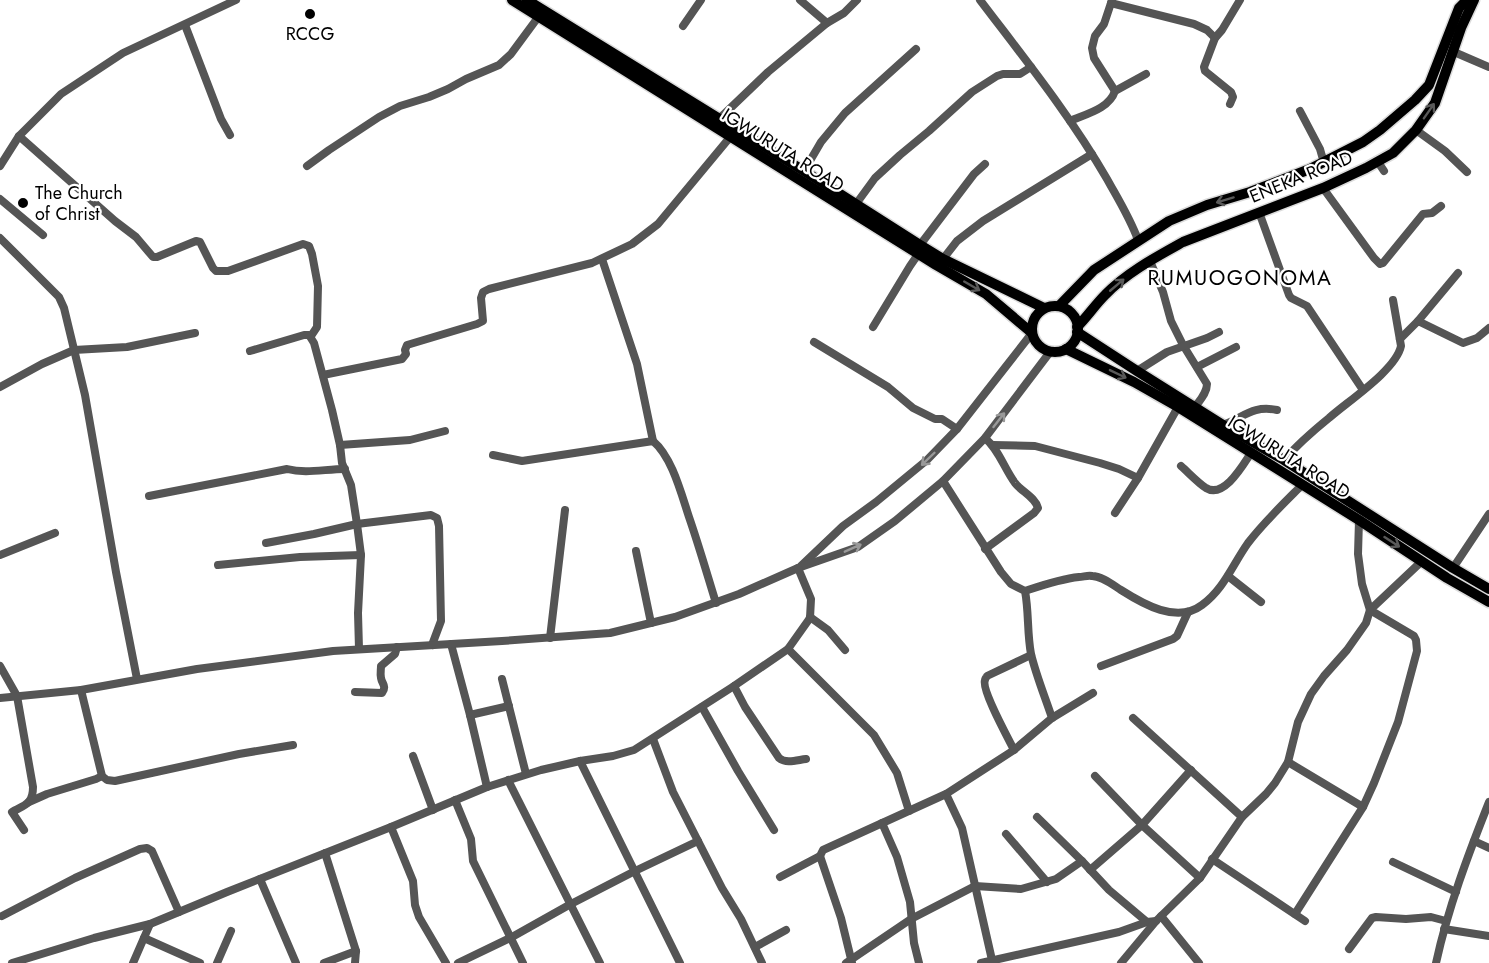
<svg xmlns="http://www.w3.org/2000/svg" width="1489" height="963" viewBox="0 0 1489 963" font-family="Jost,sans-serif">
<rect width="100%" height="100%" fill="#fff"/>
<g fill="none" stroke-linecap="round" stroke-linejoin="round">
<defs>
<g id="major">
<polyline points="512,0 936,265 986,294 1032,333"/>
<polyline points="527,0 804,171 920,245 943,259 1044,308"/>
<polyline points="1059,306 1094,270 1169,221 1207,205 1250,192 1310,169 1363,142 1380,130 1415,100 1429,85 1459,8 1467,0"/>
<circle cx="1055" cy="329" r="23"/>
<path d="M 1077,327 C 1087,317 1095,305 1105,295 C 1126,273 1156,257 1183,242 L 1323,188 L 1366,168 L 1393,153 L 1416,130 L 1435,103 L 1461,28 L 1474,0"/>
<polyline points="1077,332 1137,371 1223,425 1284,460 1453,568 1489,589"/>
<polyline points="1066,349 1134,382 1178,407 1359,520 1447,578 1489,602"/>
</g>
</defs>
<use href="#major" stroke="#dbdbdb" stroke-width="13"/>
<g stroke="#555" stroke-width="8">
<polyline points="800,0 827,23"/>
<path d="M 980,0 C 1024,58 1070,115 1107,179 C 1118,199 1130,218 1138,240"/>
<polyline points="1112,0 1104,24 1095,36 1092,48 1094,58 1115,91"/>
<polyline points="1111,3 1194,24 1207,30 1215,38"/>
<polyline points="185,25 221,119 230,135"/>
<polyline points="683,26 701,0"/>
<polyline points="1454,52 1489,67"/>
<polyline points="1230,104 1233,97 1231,92 1205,71 1204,67 1215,38 1222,30 1240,0"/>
<polyline points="1300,111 1320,149 1324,163"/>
<polyline points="719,119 768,72 827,23 844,13 857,0"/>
<path d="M 1070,121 C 1086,114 1109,109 1115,91 L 1146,74"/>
<polyline points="1416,130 1445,151 1467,172"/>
<polyline points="19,136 115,221 136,237 153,257 157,257 196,241 200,242 213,268 216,271 228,271 303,244 309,246 312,254 318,286 317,327 311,336"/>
<polyline points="1378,162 1384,171"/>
<polyline points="0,166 19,136 61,94 123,53 236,0"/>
<polyline points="307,166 329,150 379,117 400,106 429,97 448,89 466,79 499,65 511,54 539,16"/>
<polyline points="804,171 821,142 845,113 916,49"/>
<polyline points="1323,188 1374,258 1380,264 1383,263 1423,214 1432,213 1441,206"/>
<polyline points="0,199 43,235"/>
<polyline points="856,204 875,178 900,155 929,131 972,92 997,76 1003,74 1020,74 1031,67"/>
<polyline points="1259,212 1289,295 1291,298 1307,306 1363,390"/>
<polyline points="0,238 59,297 64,308 85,395 116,572 137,679"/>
<polyline points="920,245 974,174 985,164"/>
<polyline points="602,259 637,364 653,441"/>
<polyline points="943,259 957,241 983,221 1092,154"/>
<path d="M 1150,261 L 1163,292 L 1171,321 L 1183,345 L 1207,384 C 1207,393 1200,400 1195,407"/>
<polyline points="1418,321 1458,273"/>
<polyline points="873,327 910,266 919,253"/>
<polyline points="1400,339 1418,321 1463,343 1477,338 1489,328"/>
<polyline points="814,342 888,387 913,408 935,419 942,419 957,429"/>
<polyline points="250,351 304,335 309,335 314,343 332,410 340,445 342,463 351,485 357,524 361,555 358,613 359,649"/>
<polyline points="1197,367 1236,347"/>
<polyline points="1137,371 1167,352 1207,338 1219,332"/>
<polyline points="323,375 402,359 406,354 405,350 407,345 477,324 483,321 481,298 483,292 489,289 592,263 632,244 658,224 731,136"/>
<polyline points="0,387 42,364 74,350 127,347 195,333"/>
<path d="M 1223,425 C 1244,417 1253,405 1277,410"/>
<path d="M 985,438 C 999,450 1004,468 1015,483 C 1022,492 1035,497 1038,508 L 1034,513 L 985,549"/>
<polyline points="340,445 410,440 445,431"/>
<polyline points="993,445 1035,446 1100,463 1119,469 1138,478"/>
<path d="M 493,455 L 522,461 L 653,441 C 672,457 681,493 689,517 C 699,546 707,574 716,603"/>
<path d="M 1284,460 C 1297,445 1313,431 1329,418 C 1348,401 1396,370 1401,346 L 1393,300"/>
<path d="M 1181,466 C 1189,473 1197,482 1206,488 C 1224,499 1243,465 1251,453"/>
<path d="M 943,481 L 1001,572 L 1011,584 L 1025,591 C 1029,612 1027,633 1031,654 C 1036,675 1045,697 1052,718"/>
<path d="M 149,496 L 287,469 C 306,474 325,469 345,469"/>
<polyline points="1115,513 1138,478 1178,407"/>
<polyline points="266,543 314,534 357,524 431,515 437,518 439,526 441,621 432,645"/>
<polyline points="636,551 651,623"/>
<polyline points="0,555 55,533"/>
<polyline points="218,565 300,557 361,555"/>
<polyline points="801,566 843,526 876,502 927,460 957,429 1032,333"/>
<polyline points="1453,568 1489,514"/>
<polyline points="1228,576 1261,602"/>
<path d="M 1025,591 C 1043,585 1060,579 1079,577 C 1083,577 1088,575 1092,576 C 1102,576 1113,585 1121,590 C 1143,604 1177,624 1202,605 C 1224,589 1233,564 1248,543 C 1264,522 1283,504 1302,485"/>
<polyline points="810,617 828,630 845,650"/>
<polyline points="550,638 565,510"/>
<polyline points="451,644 470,715 487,787"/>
<polyline points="788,649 874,735 897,773 909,811"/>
<path d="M 0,666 L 17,696 L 33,787 C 33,804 25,805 12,812 L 24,830"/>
<polyline points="1101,666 1173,639 1177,636 1188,612"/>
<polyline points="502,679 526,774"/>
<path d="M 734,686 L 745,707 L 779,758 C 786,764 797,760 806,759"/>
<polyline points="81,690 102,776 107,780 115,781 239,754 293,745"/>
<path d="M 355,692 L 382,693 C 387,686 382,684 381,678 C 380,674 381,670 381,666 L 395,654 L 397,647"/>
<polyline points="0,698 81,690 197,669 333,651 502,641 610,633 675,617 739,594 798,568 858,547 895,521 943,481 985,438 1050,352"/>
<polyline points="702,707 738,771 774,830"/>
<polyline points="470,715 509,706"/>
<polyline points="1133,718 1242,817"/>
<polyline points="653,739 673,792 722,888 741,919 762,963"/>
<path d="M 1014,750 C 1008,738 981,689 985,680 C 985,678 987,677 987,676 L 1031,655"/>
<polyline points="413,756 433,810"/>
<polyline points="580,761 680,963"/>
<polyline points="1288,762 1363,807"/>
<polyline points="1095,776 1142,825 1200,878"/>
<polyline points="508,780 600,963"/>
<polyline points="946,794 962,828 992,960"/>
<polyline points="455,800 471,839 473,861 523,963"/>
<polyline points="29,802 47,794 96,779 102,776"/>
<polyline points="1037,817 1082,861 1109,890 1147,922"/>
<polyline points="882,823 897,857 910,902 914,943 919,963"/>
<polyline points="391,827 413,881 415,905 419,917 446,963"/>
<polyline points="1006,834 1047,882"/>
<polyline points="1474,841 1489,848"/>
<polyline points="325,853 356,951 355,963"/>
<polyline points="820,856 841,918 852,963"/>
<polyline points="1212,859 1305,921"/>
<polyline points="1393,862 1456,892"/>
<polyline points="1090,870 1142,825 1191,770"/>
<polyline points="780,877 820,856 823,850 946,794 1014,750 1052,718 1093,693"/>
<polyline points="260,879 296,963"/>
<polyline points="1295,914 1363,807 1374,783 1398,722 1417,651 1416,640 1414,636 1370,610 1422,561"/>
<polyline points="2,916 75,878 140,849 147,848 152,851 179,912"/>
<polyline points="1161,916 1199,963"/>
<polyline points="1444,929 1489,936"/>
<polyline points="144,938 200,963"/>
<polyline points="755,947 786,930"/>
<polyline points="1349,949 1372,918 1376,917 1406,919 1431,917 1446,921"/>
<polyline points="12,963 94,938 150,924"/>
<polyline points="133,963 150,924 227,892 391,827 487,787 541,770 580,761 613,756 634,750 734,686 788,649 810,618 811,599 798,568"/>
<polyline points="217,963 231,931"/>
<polyline points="324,963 356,951"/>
<polyline points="458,963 512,937 569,905 635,871 698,841"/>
<polyline points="846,963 911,919 975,886 1021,889 1056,879 1082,861"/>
<polyline points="981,963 1119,932 1147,922 1156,921"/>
<polyline points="1121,963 1156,921 1200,878 1242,817 1266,794 1275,783 1288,762 1298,722 1311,694 1324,676 1347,650 1366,623 1370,610 1362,584 1358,554 1359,520"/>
<path d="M 1436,963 C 1448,908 1468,855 1489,802"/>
</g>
<use href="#major" stroke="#000" stroke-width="10"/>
</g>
<defs><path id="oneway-shaft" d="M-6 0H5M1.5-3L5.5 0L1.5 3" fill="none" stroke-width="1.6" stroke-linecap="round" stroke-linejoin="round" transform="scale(1.5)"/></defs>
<g stroke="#595959">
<use href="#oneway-shaft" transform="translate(1429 111) rotate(-55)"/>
<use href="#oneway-shaft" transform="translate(1225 200) rotate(163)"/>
<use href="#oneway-shaft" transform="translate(1117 285) rotate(-40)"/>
<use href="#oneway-shaft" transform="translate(972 286) rotate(30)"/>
<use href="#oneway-shaft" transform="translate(1118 374) rotate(26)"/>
<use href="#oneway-shaft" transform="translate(1392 542) rotate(33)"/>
</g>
<g stroke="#999">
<use href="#oneway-shaft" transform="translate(999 420) rotate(-52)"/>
<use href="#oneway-shaft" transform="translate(928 459) rotate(136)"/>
<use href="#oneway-shaft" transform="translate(853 548) rotate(-24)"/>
</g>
<g fill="#000" stroke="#fff" stroke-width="2">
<circle cx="310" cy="14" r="6"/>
<circle cx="23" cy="203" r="6"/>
</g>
<g text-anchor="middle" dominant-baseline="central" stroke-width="4.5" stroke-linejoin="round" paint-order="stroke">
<g font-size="18" fill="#000" stroke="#fff">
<text x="310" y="34">RCCG</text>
<text x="35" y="193" text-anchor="start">The Church<tspan x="35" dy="21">of Christ</tspan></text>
</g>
<g font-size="18" fill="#000" stroke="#fff">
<text transform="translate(783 150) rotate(32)">IGWURUTA ROAD</text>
<text transform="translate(1301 177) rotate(-22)">ENEKA ROAD</text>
<text transform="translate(1289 457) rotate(32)">IGWURUTA ROAD</text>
</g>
<g font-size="21" letter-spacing="1.5" fill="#000" stroke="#fff">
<text x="1240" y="278">RUMUOGONOMA</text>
</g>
</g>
</svg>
